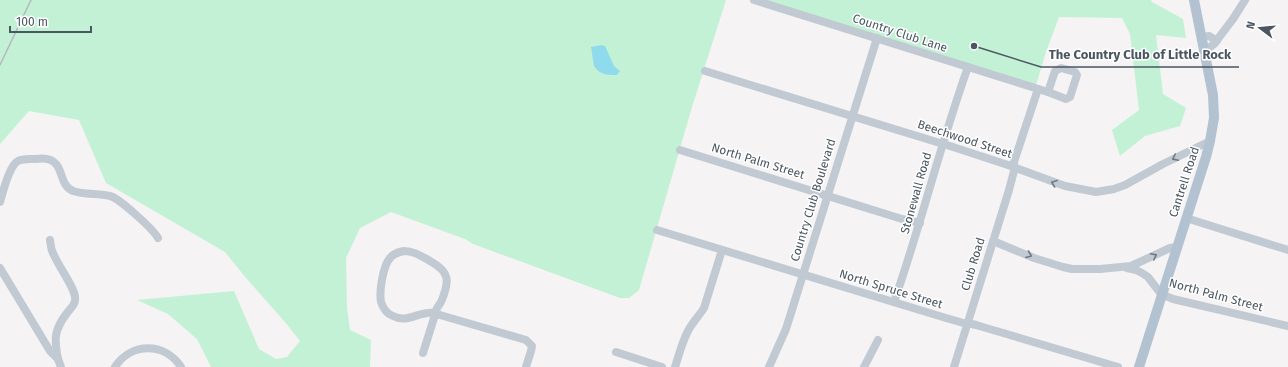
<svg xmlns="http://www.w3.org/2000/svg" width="1288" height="367" viewBox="0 0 1288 367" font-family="'Fira Sans',sans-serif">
<rect width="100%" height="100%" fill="#f5f3f3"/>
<g fill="#c3f1d5">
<polygon points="0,0 726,0 692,107 639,290 629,298 620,298 473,244 465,239 391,212 360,228 346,258 347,308 350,330 371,340 370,367 211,367 197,339 168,314 137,300 234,291 259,349 276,359 287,357 300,341 285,322 246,278 225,252 106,183 79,120 29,111 0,144"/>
<polygon points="761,0 1151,0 1152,2 1183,19 1186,38 1156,35 1163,94 1186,108 1180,126 1145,136 1120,156 1112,130 1139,110 1130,34 1122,18 1059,17 1046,52 1036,85"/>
</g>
<path fill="#90daee" d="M 602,45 L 605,46 L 614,66 L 620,71 L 617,75 C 607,75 600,75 594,66 L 591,47 Z"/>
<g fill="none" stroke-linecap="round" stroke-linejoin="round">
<g stroke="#c1cad2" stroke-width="8">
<polyline points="754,0 1048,92"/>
<polyline points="1201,37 1209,36 1217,41"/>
<polyline points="1204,49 1210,47 1214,44 1233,19 1245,0"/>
<polygon points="1061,68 1075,72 1077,75 1070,97 1066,99 1048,92 1055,71"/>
<polyline points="705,71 953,147 1008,165 1065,186 1091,191 1096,192 1114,189 1125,185 1163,164 1210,141"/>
<polyline points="680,150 902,219 920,223"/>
<path d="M 0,202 C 3,192 9,166 18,161 C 23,158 30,159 36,159 C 43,158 51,158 56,164 C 63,172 61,186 73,191 C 85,195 98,193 110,196 C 119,198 153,229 158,238"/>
<polyline points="1186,218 1288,250"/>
<polyline points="657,230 946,318 967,324 972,324 976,325 1118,367"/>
<path d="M 50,240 C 51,246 51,251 54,255 C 58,266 77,290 75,300 C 75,305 70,309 67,313 C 54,330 54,339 58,359"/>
<polyline points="993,241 1034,258 1063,267 1072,269 1100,269 1131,266 1170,248 1177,247"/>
<path d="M 404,251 C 414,251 421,256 430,261 C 450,272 450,281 441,302 C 439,305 436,309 435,313 C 420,310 408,324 393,316 C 387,314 383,308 381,302 C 379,291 383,266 390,258 C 394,253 399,252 404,251 Z"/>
<polyline points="0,268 50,351 58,359 61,367"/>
<polyline points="1127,268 1136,270 1142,273 1148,277 1161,294 1173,299 1288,326"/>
<path d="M 894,302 C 921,225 940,145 968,67"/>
<polyline points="616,352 662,367"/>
<polyline points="423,353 434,318 435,313 440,315 526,340 532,346 531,351 526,367"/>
<path d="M 115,367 C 131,342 165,342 181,367"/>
<path d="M 675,367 C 679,355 682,342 688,331 C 692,323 699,316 704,308 L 722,250"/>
<polyline points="769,367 786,329 877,38"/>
<polyline points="864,367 878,340"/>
<polyline points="954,367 1009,190 1014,171 1014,162 1038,89"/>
</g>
<polyline stroke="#b3c2d1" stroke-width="10" points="1139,367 1206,157 1210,141 1214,118 1213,95 1194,0"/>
<polyline stroke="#b5b8bd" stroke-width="1.5" points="0,65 31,0"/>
</g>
<defs><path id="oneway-chevron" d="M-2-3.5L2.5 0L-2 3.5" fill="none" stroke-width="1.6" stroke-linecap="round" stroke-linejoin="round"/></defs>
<g stroke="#6e7983">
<use href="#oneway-chevron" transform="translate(1175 158) rotate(154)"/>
<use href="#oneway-chevron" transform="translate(1054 183) rotate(-160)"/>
<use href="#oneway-chevron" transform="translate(1029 255) rotate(22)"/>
<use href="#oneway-chevron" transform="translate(1154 256) rotate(-27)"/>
</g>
<g text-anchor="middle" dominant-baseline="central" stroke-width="3" stroke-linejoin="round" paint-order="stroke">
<g font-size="12" fill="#4a5661" stroke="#fff">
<text transform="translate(900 33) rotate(18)">Country Club Lane</text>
<text transform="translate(965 139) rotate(18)">Beechwood Street</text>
<text transform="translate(758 161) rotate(17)">North Palm Street</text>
<text transform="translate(1184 182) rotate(-72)">Cantrell Road</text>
<text transform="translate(916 193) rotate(-74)">Stonewall Road</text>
<text transform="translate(813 200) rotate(-73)">Country Club Boulevard</text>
<text transform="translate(973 264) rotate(-73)">Club Road</text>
<text transform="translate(891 289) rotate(17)">North Spruce Street</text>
<text transform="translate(1216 295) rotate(15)">North Palm Street</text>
</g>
</g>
<path fill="none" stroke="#4a5661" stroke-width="1.5" d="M974 46L1041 67H1239"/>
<circle fill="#4a5661" stroke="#fff" stroke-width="1.5" cx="974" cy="46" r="4"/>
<g font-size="13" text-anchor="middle" font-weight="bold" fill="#4a5661" stroke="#fff" stroke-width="3" stroke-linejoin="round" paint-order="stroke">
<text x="1140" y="59">The Country Club of Little Rock</text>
</g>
<g transform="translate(1260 28) rotate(286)" stroke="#ffffff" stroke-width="3" paint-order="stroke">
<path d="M0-3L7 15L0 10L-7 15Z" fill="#4a5661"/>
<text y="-6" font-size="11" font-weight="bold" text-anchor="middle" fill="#4a5661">N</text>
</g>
<path d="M10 26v6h81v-6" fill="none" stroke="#4a5661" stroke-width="2"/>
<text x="16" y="26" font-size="12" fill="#4a5661" stroke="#ffffff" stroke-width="3" paint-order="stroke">100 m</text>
</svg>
